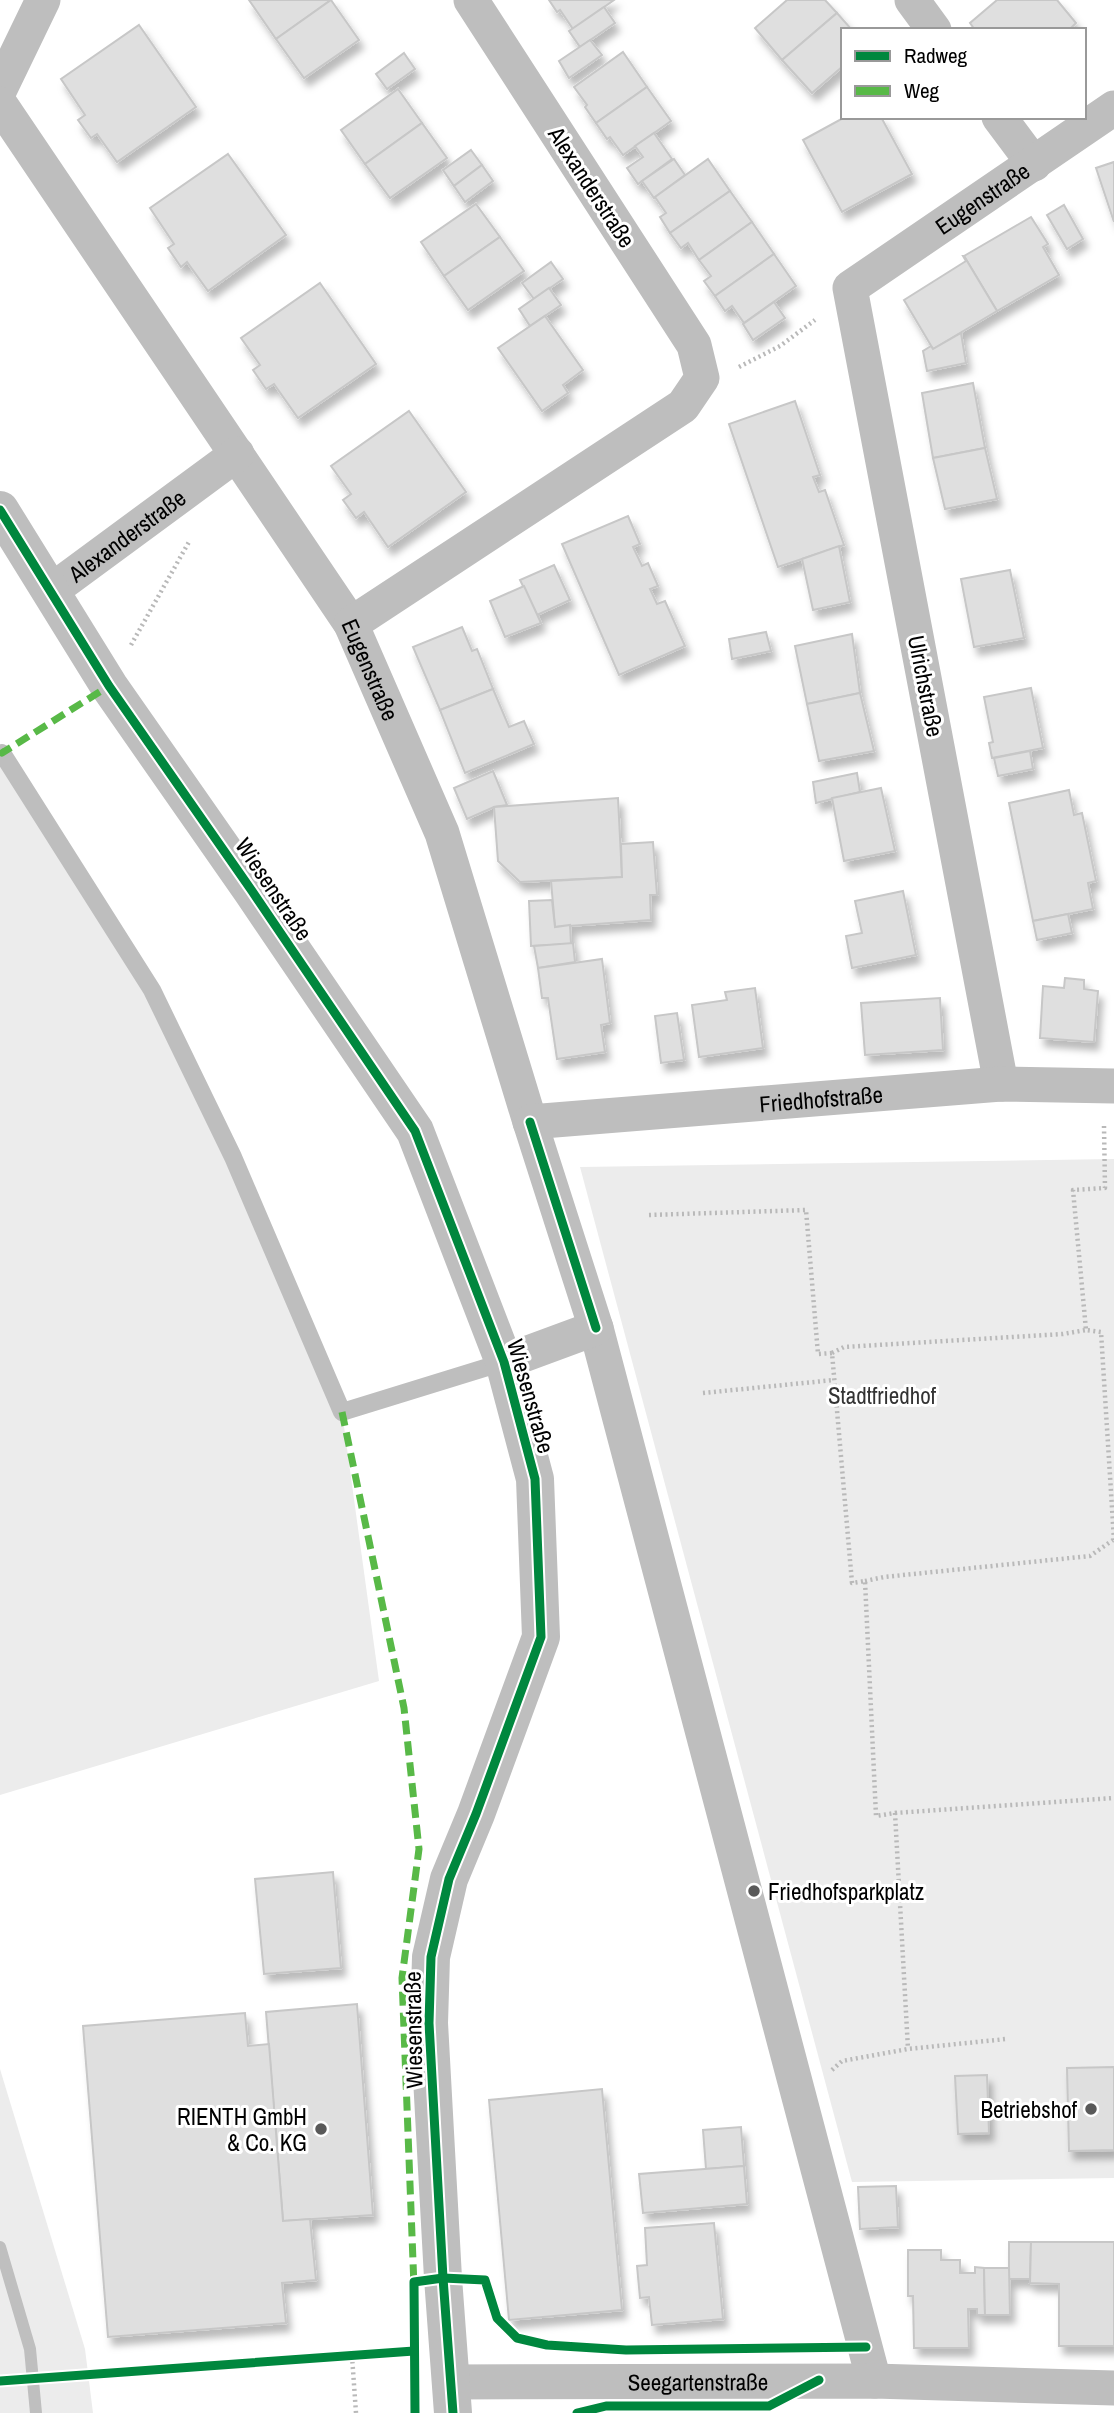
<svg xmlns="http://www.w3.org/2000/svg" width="1114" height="2413" viewBox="0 0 1114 2413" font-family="'Archivo Narrow',sans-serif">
<defs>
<filter id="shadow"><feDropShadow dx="4.5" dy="8" stdDeviation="3.5" flood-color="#0004"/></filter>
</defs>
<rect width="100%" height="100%" fill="#fff"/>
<g fill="#ececec">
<polygon points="0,750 152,990 342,1412 379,1681 0,1795"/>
<polygon points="1114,1159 1114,2178 852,2182 580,1167"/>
<polygon points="0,2069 85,2349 93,2413 0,2413"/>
</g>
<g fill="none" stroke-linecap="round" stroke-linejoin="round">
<polyline stroke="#bfbfbf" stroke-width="12" points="0,2247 30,2349 36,2413"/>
</g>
<g fill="#dfdfdf" stroke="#c7c7c7" stroke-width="2" filter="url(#shadow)">
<polygon points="249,0 331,0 276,39"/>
<polygon points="331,0 359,40 304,78 276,39"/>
<polygon points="549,0 614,0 573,29 560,10 557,12"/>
<polygon points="787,0 825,0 837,13 782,60 755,28"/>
<polygon points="997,0 1057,0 1076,23 1069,30 975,30 970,23"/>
<polygon points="604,7 615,23 580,47 569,31"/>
<polygon points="837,13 852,30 843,30 843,66 812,93 782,60"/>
<polygon points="139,25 196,107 117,162 97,134 91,138 78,120 85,115 61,79"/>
<polygon points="590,40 602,55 569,78 559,61"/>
<polygon points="623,52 647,87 596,123 585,107 587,105 574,87"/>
<polygon points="404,53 415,69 387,89 376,74"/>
<polygon points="647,87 671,121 623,155 610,137 607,139 596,123"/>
<polygon points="398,89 422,123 365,164 341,130"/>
<polygon points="845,117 881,117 912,174 842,212 803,140"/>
<polygon points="422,123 447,158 390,198 365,164"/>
<polygon points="654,133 672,159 638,184 627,168 643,157 635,146"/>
<polygon points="471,150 482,165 454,186 443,170"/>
<polygon points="228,154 286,235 208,291 187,262 181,267 168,248 174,244 150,208"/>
<polygon points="674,159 685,175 654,198 642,181"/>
<polygon points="708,159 730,191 670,233 660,217 666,213 655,197"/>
<polygon points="1114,162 1114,222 1096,168"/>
<polygon points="482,165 493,181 465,202 454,186"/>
<polygon points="730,191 752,222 699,260 688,243 681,248 670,233"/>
<polygon points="476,204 500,237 444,276 421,242"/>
<polygon points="1064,205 1083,239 1067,249 1047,215"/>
<polygon points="1031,217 1048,244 1043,247 1059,275 997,311 964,256"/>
<polygon points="752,222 774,254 715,296 704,281 711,276 699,260"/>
<polygon points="500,237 524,271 468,310 444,276"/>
<polygon points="774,254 796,286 744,323 732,306 725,311 715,296"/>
<polygon points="963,256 964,256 997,311 933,349 904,300 966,261"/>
<polygon points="551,262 563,279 534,299 522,283"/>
<polygon points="320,283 376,364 298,418 274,384 266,389 253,370 260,365 241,338"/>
<polygon points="549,288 561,305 530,326 519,309"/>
<polygon points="774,302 785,318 753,340 743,324"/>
<polygon points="545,316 583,370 563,385 568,393 542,411 498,348"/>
<polygon points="961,333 966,363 927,371 923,351 931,346 933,349"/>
<polygon points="973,383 985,448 933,458 922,393"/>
<polygon points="795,401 820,475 813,477 819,492 825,490 844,545 778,567 729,424"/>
<polygon points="409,411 466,492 388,547 364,512 356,518 343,500 351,494 331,466"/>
<polygon points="985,448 997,499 945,509 933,458"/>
<polygon points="628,516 640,544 633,547 642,566 648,563 658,586 650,589 657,604 665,601 685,646 619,675 562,544"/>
<polygon points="839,546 850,602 813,610 802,559"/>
<polygon points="554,565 570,600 537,615 520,580"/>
<polygon points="1010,570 1024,638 974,647 961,579"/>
<polygon points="524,586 541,623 505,637 490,601"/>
<polygon points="462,627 472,651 477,649 493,689 440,710 413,647"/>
<polygon points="766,632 771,651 732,659 729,639"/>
<polygon points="852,634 860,693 807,704 795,646"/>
<polygon points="1031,688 1043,748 992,758 989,743 993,742 984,697"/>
<polygon points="493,689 509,727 524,721 534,744 465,773 440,710"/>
<polygon points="860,693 874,751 819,761 807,704"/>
<polygon points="1030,751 1033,769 998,776 994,758"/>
<polygon points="493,771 507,805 494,807 467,819 454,788"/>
<polygon points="857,773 860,792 816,803 813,782"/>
<polygon points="881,788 895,851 844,861 832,798"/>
<polygon points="1069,790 1074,815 1082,813 1096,881 1088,883 1093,909 1033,921 1009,803"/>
<polygon points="618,798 622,877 520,882 498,861 494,807"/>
<polygon points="653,842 657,895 650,895 651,920 555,927 551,881 622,877 621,844"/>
<polygon points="903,891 916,955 852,968 846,936 862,933 855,901"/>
<polygon points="552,900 555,927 570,925 571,944 531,946 529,901"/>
<polygon points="1068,914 1072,933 1037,940 1033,921"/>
<polygon points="573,943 575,962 538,968 534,946"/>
<polygon points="602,959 610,1023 601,1025 605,1052 557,1059 548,998 542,998 538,968"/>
<polygon points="1065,978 1084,980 1084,989 1098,991 1094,1042 1040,1038 1043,986 1064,988"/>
<polygon points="755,988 763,1048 699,1057 692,1005 727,1000 725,992"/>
<polygon points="940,998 943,1050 865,1055 861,1003"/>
<polygon points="677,1013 684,1060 661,1063 655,1016"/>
<polygon points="333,1872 341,1968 264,1974 255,1879"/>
<polygon points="357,2004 373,2215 283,2221 266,2012"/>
<polygon points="245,2013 248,2046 269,2044 283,2221 310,2219 316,2280 282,2283 286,2323 108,2337 83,2026"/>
<polygon points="1114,2067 1114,2150 1069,2151 1067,2068"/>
<polygon points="987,2075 989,2133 958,2134 955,2076"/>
<polygon points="602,2089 622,2310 509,2320 489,2100"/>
<polygon points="741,2127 744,2166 706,2169 703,2130"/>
<polygon points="744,2166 747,2204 643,2213 639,2174"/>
<polygon points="896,2186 898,2227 860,2229 858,2187"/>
<polygon points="714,2223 723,2319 652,2325 649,2297 640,2298 637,2266 647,2265 645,2228"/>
<polygon points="1009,2242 1031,2242 1030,2279 1009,2279"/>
<polygon points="1031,2242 1114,2242 1114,2346 1059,2346 1059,2284 1030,2283"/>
<polygon points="908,2250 941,2250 941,2260 960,2260 960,2273 975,2273 975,2267 984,2268 985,2315 977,2315 977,2309 968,2309 969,2348 914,2348 913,2296 908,2296"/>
<polygon points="984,2268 1009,2268 1010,2315 985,2315"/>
</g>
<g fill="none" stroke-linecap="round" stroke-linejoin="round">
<g stroke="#b9b9b9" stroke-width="4.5" stroke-dasharray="2 3.5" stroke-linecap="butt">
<polyline points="739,367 780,346 815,320"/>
<polyline points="131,645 190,540"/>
<polyline points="1104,1126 1105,1188 1073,1190 1086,1330 1101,1332 1114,1540"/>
<polyline points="649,1215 806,1210 818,1354 832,1353 852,1583 865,1581 876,1816 895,1813 908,2049"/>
<polyline points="832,1353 844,1347 1063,1334 1086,1330"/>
<polyline points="703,1393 834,1380"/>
<polyline points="865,1581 884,1577 1090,1556 1113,1540"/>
<polyline points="895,1813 1114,1798"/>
<polyline points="832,2070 842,2061 908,2049 1006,2039"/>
<polyline points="352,2356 356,2413"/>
</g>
<polyline stroke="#bebebe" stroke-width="18" points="2,753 152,990 233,1157 342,1412 504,1362"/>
<g stroke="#bebebe" stroke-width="35">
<polyline points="912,0 934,30"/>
<polyline points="0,89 43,0"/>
<path id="s1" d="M 0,104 L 351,624 L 442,833 L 530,1122 L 596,1328 L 874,2381"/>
<polyline points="999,117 1034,164"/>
<path id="s2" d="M 51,591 L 237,454"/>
<polyline points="351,624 683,406 702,378 694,345 471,0"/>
<path id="s3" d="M 1001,1084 L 850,288 L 1114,108"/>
<path id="s4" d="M 530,1122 L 1001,1084 L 1114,1086"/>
<polyline points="504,1362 596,1328"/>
<path id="s5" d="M 450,2382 L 874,2381 L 1114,2388"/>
</g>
<polyline stroke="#bebebe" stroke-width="38" points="0,510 109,686 252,891 415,1131 504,1362 535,1479 541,1637 476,1814 449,1879 431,1957 429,2023 443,2278 453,2413"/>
<g stroke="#58b947" stroke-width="7" stroke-dasharray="14 7" stroke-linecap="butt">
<polyline points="0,750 2,753 109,686"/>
<polyline points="342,1412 404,1708 419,1849 402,1978 414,2287"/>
</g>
<defs>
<g id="cycleway">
<polyline points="0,510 109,686 252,891 415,1131 504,1362 535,1479 541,1637 476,1814 449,1879 431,1957 429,2023 443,2278 453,2413"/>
<polyline points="530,1122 596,1328"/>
<polyline points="0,2381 414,2351"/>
<polyline points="415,2413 414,2282 443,2278 485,2280 497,2318 517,2338 547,2345 626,2350 866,2347"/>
<polyline points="577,2413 606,2406 769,2406 819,2380"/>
</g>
</defs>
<use href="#cycleway" stroke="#fff" stroke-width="13"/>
<use href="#cycleway" stroke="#00873e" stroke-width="9"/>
</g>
<g fill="#595959" stroke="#fff" stroke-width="2.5">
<circle cx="754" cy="1891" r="7"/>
<circle cx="1091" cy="2109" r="7"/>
<circle cx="321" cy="2129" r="7"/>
</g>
<g text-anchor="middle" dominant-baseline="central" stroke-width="6" stroke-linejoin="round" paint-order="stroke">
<g font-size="23" fill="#000" stroke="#fff">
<text transform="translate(592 187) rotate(57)">Alexanderstraße</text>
<text stroke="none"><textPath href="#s3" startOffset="970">Eugenstraße</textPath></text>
<text stroke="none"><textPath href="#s2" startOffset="94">Alexanderstraße</textPath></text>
<text stroke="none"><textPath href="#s1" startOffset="677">Eugenstraße</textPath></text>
<text transform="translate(926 686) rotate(79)">Ulrichstraße</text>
<text transform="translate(274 889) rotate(56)">Wiesenstraße</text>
<text stroke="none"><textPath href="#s4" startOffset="292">Friedhofstraße</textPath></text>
<text transform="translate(531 1396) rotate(74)">Wiesenstraße</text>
<text transform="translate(413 2030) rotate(-91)">Wiesenstraße</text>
<text stroke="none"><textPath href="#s5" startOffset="248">Seegartenstraße</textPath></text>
</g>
<g font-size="23" fill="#333" stroke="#fff">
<text x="882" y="1395">Stadtfriedhof</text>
</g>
<g font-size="23" fill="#000" stroke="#fff" text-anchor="end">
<text x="768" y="1891" text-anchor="start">Friedhofsparkplatz</text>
<text x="1077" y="2109">Betriebshof</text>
<text x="307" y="2116">RIENTH GmbH<tspan x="307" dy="26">&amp; Co. KG</tspan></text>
</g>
</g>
<rect x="841" y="28" width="245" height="91" fill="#ffffff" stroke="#999999" stroke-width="2"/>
<rect x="855" y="51" width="35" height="10" fill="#00873e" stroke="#999999" stroke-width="2"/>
<text x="904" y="63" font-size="21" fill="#000000">Radweg</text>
<rect x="855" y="86" width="35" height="10" fill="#58b947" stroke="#999999" stroke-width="2"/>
<text x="904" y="98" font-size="21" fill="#000000">Weg</text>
</svg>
